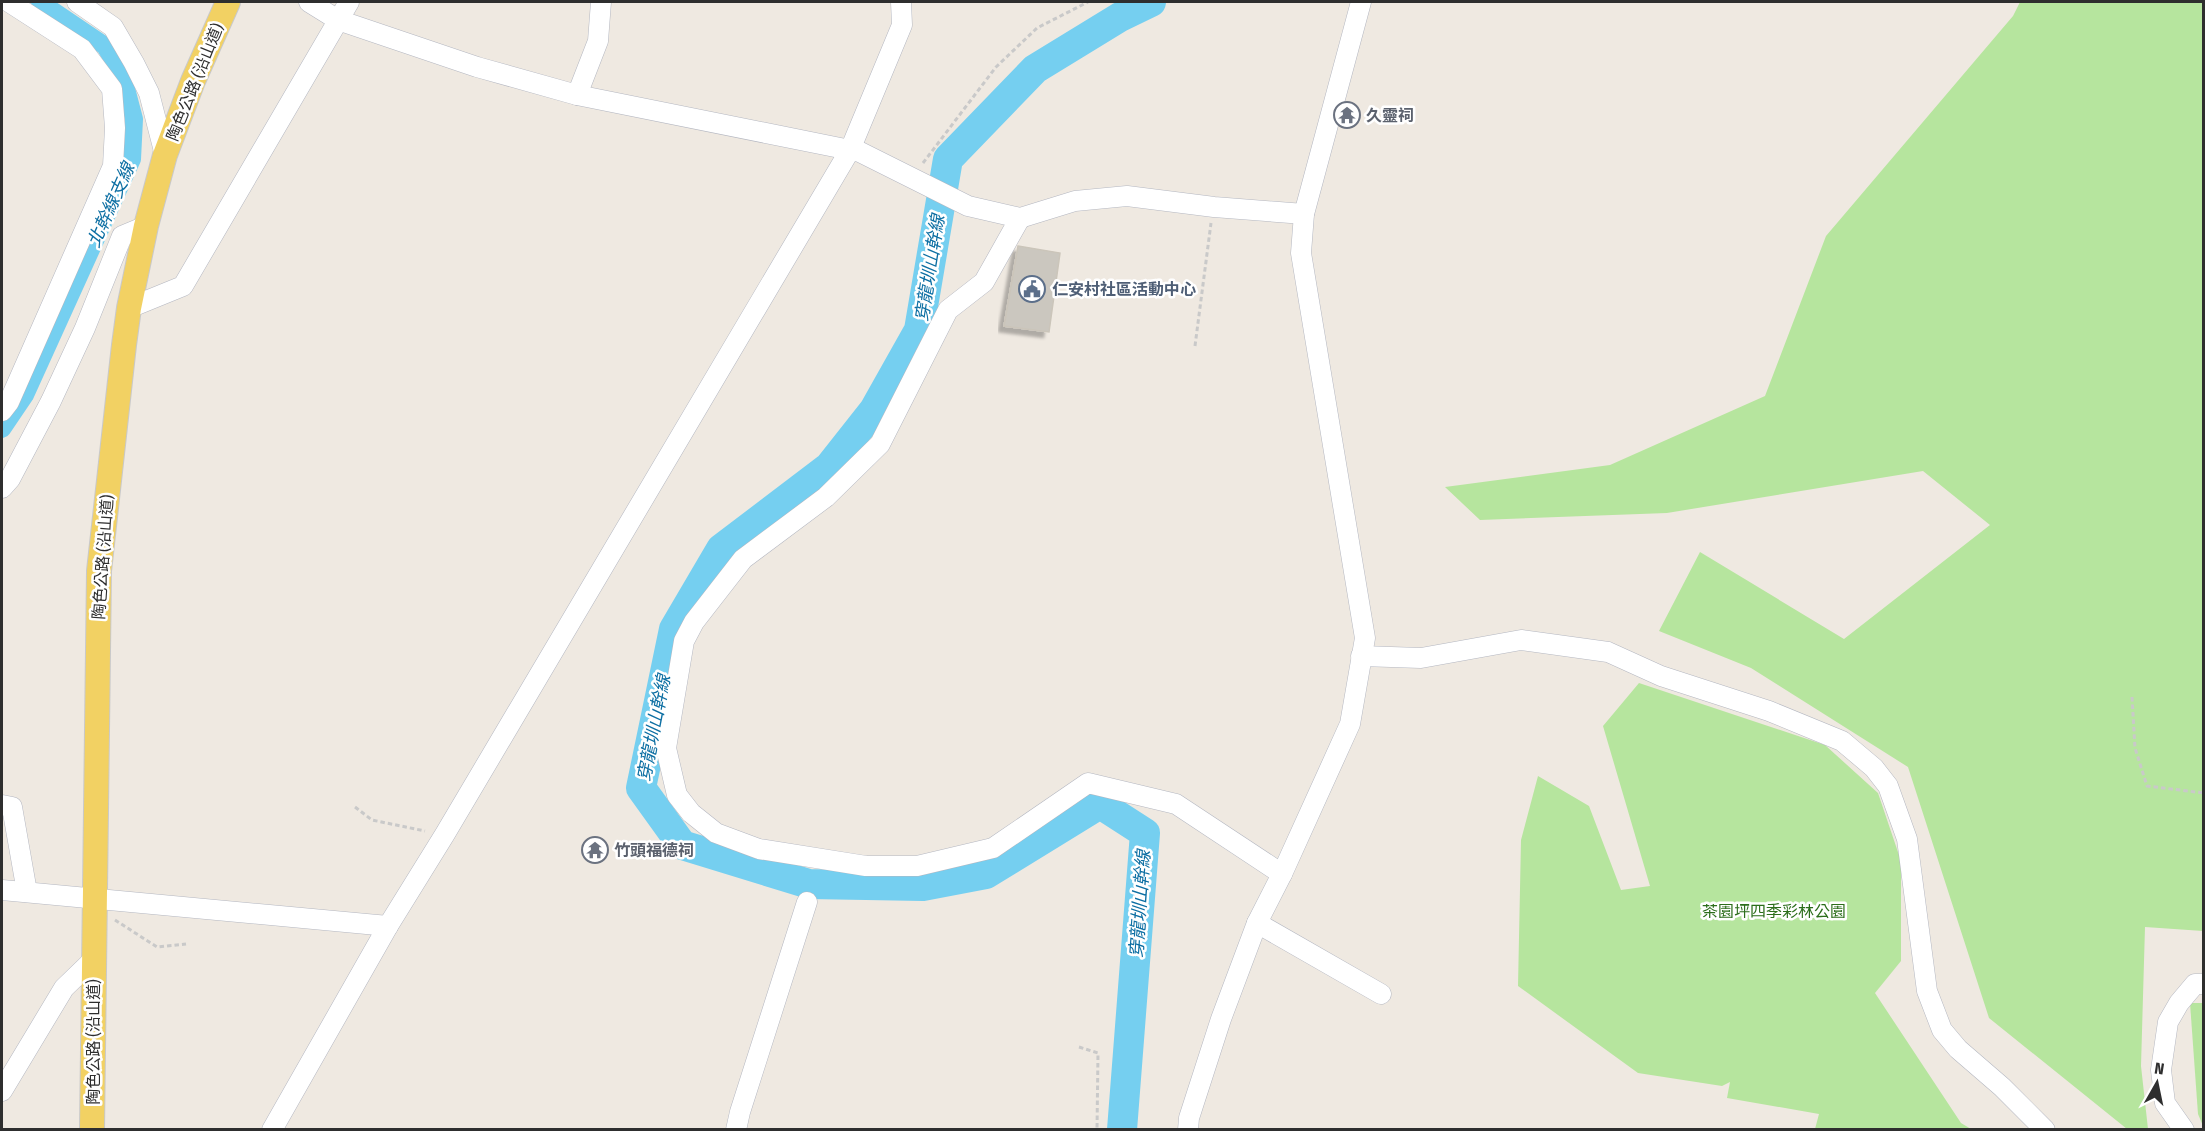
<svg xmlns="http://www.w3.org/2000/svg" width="2205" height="1131" viewBox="0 0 2205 1131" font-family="'Fira Sans Condensed','Noto Sans TC',sans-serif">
<defs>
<filter id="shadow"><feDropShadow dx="-5.5" dy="5.5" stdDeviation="1.5" flood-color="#0004"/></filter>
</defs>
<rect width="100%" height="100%" fill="#efe9e1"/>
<g fill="#b6e59e">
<polygon points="2020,2 2203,2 2203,931 2145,927 2141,1066 2148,1129 2127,1129 1989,1018 1908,767 1751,668 1659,631 1700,552 1844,639 1990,525 1923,471 1667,513 1480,520 1445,487 1610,465 1765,396 1826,236 2013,16"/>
<polygon points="1639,683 1825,745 1878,793 1901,861 1901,961 1875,993 1961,1123 1971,1129 1815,1129 1819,1114 1727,1098 1730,1082 1722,1086 1638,1073 1518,986 1521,840 1538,776 1589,806 1621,890 1650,886 1603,726"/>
<polygon points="2190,1003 2203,1003 2203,1126 2198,1114"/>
</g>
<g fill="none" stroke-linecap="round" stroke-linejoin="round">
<polyline stroke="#75cff0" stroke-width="18" points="2,429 25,395 132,159 134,119 123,77 105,46 40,2"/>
<polyline stroke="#75cff0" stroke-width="30" points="1122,1130 1145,833 1100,804 986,874 923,886 809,884 682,845 641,788 674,629 721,549 829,467 874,410 919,330 948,159 1035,69 1120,17 1151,2"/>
</g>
<polygon fill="#cbc7bf" stroke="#cbc5ba" stroke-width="1.5" filter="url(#shadow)" points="1018,246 1060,253 1049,332 1004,326"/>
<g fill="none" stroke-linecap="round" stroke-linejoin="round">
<defs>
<g id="minor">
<polyline points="77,2 113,27 134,63 149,93 165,155"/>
<polyline points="309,2 338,20 477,67 577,95 860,152 968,206 1020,218 1075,201 1127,196 1214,207 1304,214"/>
<polyline points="577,95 598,41 601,2"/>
<polyline points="1020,218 984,282 948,310 880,444 826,497 743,559 694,622 684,641 666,748 677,795 691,813 716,833 759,849 866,866 917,866 993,848 1088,783 1176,804 1282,874"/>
<polyline points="129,308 183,286 349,2"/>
<polyline points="2,411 9,402 113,166 115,128 112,89 82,49 9,2"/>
<polyline points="2,488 10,479 51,401 85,328 122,236 146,226"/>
<polyline points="1361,656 1421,658 1521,640 1608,652 1661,676 1769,711 1842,741 1874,768 1888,786 1907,839 1927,991 1942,1030 1958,1049 2002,1087 2045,1130"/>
<polyline points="2,805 12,807 27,892"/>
<polyline points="2,890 388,926"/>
<polyline points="1257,923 1381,994"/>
<polyline points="2,1091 64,988 93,960"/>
<polyline points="272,1130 388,926 445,834 850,150 902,25 901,2"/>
<polyline points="736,1130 740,1112 807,902"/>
<polyline points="1188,1130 1189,1118 1221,1019 1257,923 1282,874 1350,724 1365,638 1301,253 1304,214 1361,2"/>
<polyline points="2184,1130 2165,1103 2161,1070 2168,1022 2179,1003 2195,984 2204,984"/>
</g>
<polyline id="major" points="92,1130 99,571 124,345 129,308 146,226 165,155 193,81 228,2"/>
</defs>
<use href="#minor" stroke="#b4b7c1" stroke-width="21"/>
<use href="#major" stroke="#c9c9c9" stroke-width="26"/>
<g stroke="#c9c9c9" stroke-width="3" stroke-dasharray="4.5 3" stroke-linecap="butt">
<polyline points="923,163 996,67 1037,28 1088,2"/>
<polyline points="1195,346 1211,223"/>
<polyline points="2132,697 2135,748 2147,786 2204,793"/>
<polyline points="355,807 372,820 425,831"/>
<polyline points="115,920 157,947 186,944"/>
<polyline points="1079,1047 1098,1053 1097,1130"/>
</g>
<use href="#minor" stroke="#fff" stroke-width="20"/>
<use href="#major" stroke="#f2d163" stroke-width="24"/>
</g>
<defs>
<symbol id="temple-ring" viewBox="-11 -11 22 22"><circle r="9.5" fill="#fff" stroke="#6b7280" stroke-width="1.5"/><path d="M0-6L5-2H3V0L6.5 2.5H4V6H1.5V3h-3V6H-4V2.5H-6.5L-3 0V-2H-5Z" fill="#6b7280"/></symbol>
<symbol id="civic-ring" viewBox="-11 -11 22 22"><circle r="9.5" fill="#fff" stroke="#5c6f8a" stroke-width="1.5"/><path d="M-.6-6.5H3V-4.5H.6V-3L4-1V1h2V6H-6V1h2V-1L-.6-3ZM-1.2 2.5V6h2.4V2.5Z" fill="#5c6f8a"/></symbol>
</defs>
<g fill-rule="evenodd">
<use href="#temple-ring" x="1332" y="100" width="30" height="30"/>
<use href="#civic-ring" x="1017" y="274" width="30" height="30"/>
<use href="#temple-ring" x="580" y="835" width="30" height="30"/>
</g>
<g text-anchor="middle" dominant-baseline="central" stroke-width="5" stroke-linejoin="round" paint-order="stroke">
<g font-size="16" fill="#2e2e2e" stroke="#fff">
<text transform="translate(195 82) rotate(-68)">陶色公路 (沿山道)</text>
<text transform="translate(103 557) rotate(-86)">陶色公路 (沿山道)</text>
<text transform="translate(93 1042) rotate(-90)">陶色公路 (沿山道)</text>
</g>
<g font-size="16" font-weight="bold" fill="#5b616d" stroke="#fff" text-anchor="start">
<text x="1366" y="115">久靈祠</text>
<text x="614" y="850">竹頭福德祠</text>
</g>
<g font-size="16" font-weight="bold" fill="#4e5e75" stroke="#fff" text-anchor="start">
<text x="1052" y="289">仁安村社區活動中心</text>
</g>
<g font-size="16" fill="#2c6e1b" stroke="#fff">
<text x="1774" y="911">茶園坪四季彩林公園</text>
</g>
<g font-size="18" font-style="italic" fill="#0d6fa3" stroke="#fff">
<text transform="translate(111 205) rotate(-66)">北幹線支線</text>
<text transform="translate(930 268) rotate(-81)">穿龍圳山幹線</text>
<text transform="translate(654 728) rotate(-79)">穿龍圳山幹線</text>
<text transform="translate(1140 904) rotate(-86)">穿龍圳山幹線</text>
</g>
</g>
<rect width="2205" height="1131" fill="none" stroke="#2e2e2e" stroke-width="6"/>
<g transform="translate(2157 1083) rotate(9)" stroke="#ffffff" stroke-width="4.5" paint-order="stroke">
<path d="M0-4.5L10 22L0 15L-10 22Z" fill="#2e2e2e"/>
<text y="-9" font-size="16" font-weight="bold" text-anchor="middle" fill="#2e2e2e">N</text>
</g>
</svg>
